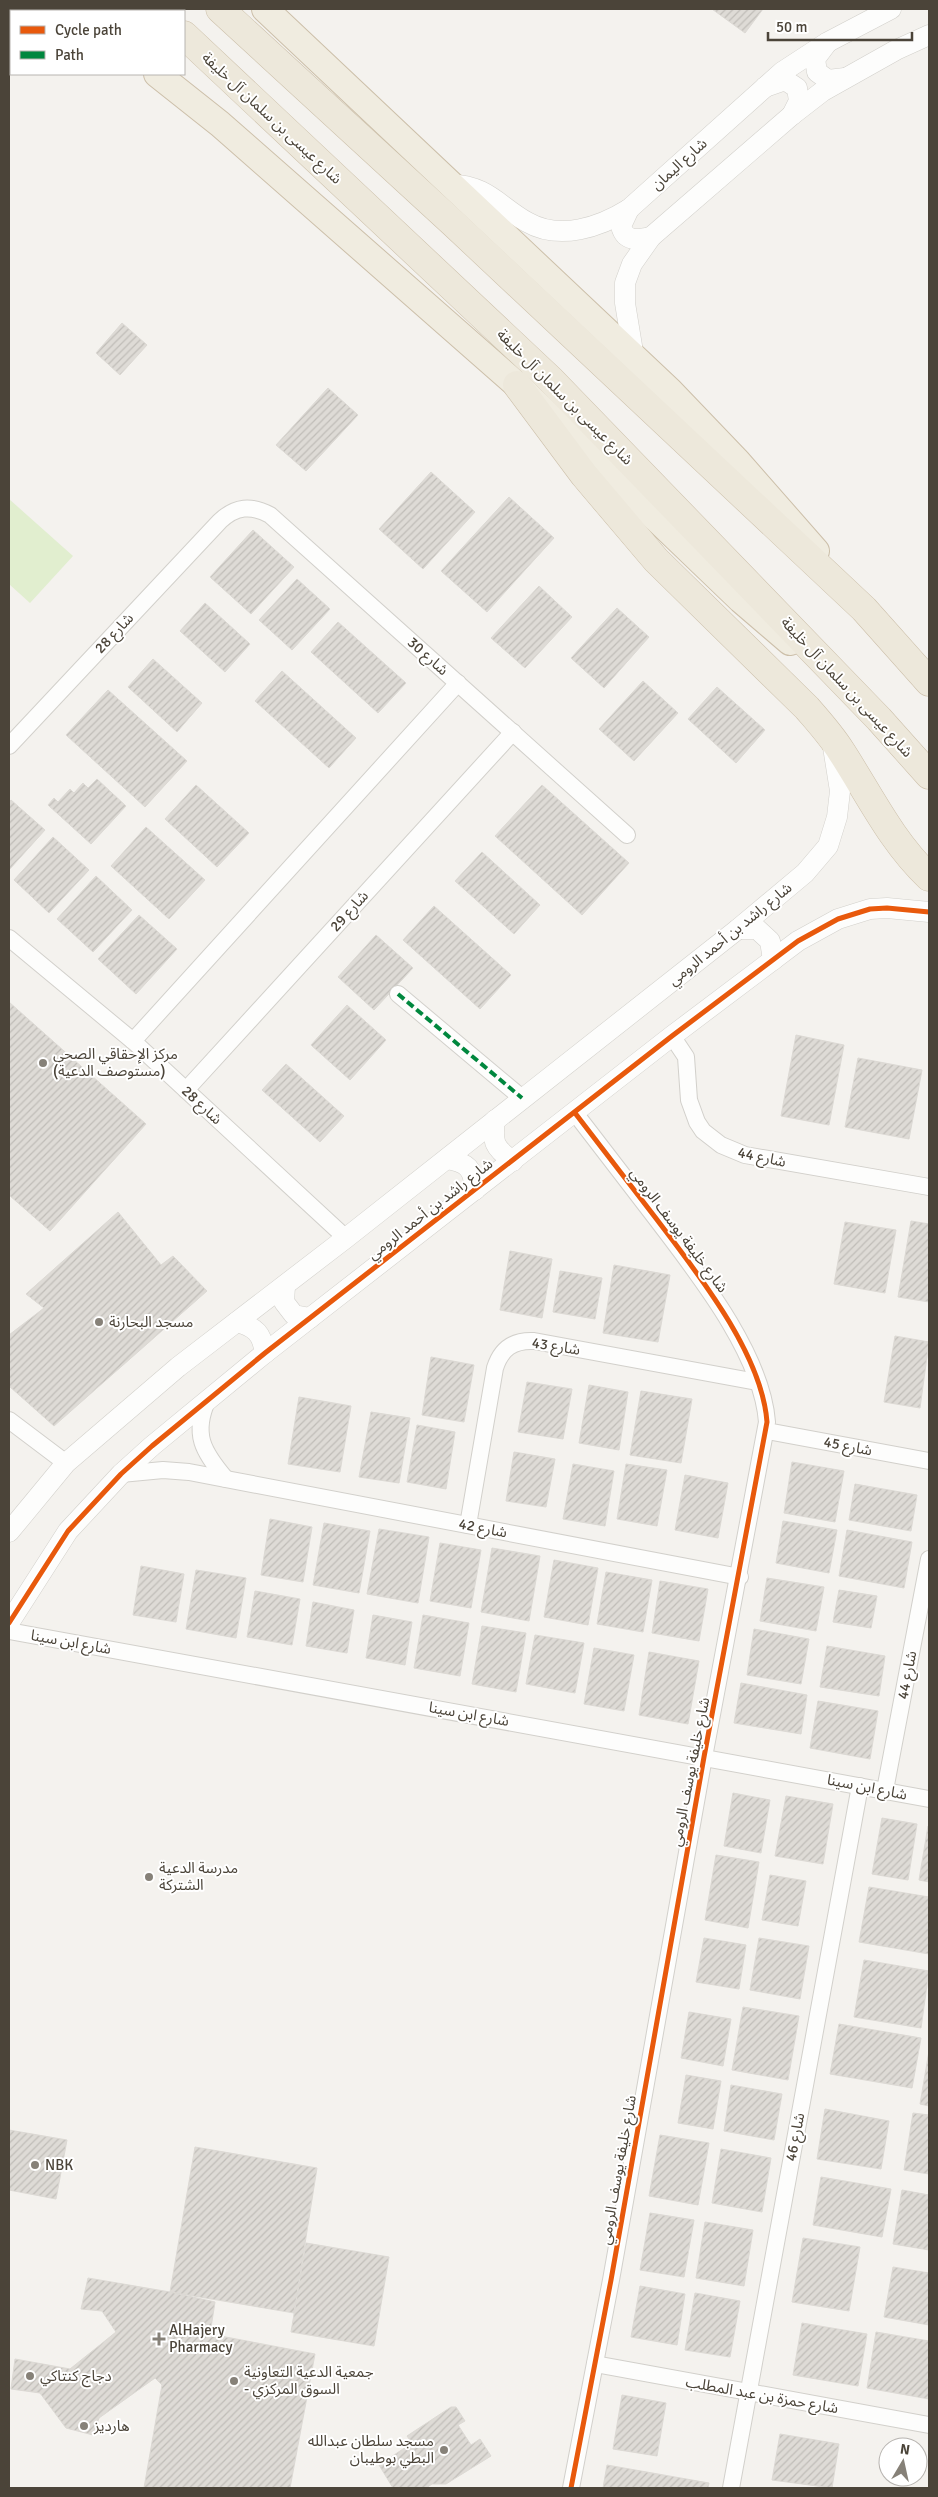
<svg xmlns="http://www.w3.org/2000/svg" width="938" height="2497" viewBox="0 0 938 2497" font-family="Signika,'Noto Sans Arabic',sans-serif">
<defs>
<pattern id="building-hatch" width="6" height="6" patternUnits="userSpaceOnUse" patternTransform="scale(1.25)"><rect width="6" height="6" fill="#dedbd6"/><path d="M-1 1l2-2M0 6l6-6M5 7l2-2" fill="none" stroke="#c0bdb8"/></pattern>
</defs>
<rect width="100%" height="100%" fill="#f4f2ee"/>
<polygon fill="#e1eecf" points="9,499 73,556 30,603 9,584"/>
<g fill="url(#building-hatch)" stroke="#dcd9d4">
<polygon points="712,9 763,9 745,33"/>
<polygon points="122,323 147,345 120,375 96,353"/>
<polygon points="328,388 358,415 306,471 276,445"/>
<polygon points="431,472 475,512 423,569 379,529"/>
<polygon points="509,497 554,538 487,612 441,571"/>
<polygon points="253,530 294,567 251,614 210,577"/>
<polygon points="297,579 330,609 292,650 259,620"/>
<polygon points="539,586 572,617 525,668 491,638"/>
<polygon points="205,603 250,644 225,672 180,631"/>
<polygon points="617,608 649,637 604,688 571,658"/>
<polygon points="338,622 406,683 378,713 311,652"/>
<polygon points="153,659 202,703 177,732 128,687"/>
<polygon points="282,671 356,738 329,768 255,701"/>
<polygon points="643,681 678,713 634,761 599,729"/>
<polygon points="717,687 765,730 736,763 688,719"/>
<polygon points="108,690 187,761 145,807 66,735"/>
<polygon points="97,779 126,806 91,844 48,805 54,798 58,802 70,789 74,793 83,783 88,788"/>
<polygon points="196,785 249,833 217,867 165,819"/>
<polygon points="542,785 629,863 582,915 495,836"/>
<polygon points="11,800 45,830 9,870 9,802"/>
<polygon points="146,827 205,880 169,919 111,866"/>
<polygon points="53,837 89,870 49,913 14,880"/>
<polygon points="482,852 540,905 514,934 455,881"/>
<polygon points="96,876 132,910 93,952 57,919"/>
<polygon points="434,906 511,975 480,1009 403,940"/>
<polygon points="139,915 177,949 136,994 98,959"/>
<polygon points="376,935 413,968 374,1010 338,977"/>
<polygon points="9,1002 146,1124 50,1231 9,1195"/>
<polygon points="347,1005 386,1040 350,1080 311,1045"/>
<polygon points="796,1035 844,1045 829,1125 781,1116"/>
<polygon points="858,1058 922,1070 909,1139 845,1127"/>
<polygon points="286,1064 344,1116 320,1142 262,1090"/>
<polygon points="118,1212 161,1265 173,1256 207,1291 54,1426 9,1386 9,1335 44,1308 26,1294"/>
<polygon points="911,1221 929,1224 929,1302 898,1297"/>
<polygon points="845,1222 896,1230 885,1293 834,1284"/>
<polygon points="510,1251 552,1259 542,1318 500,1310"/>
<polygon points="614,1265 670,1275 658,1342 603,1333"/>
<polygon points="560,1271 602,1278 595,1319 553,1312"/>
<polygon points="895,1336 929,1342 920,1408 884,1402"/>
<polygon points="431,1357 474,1365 464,1422 422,1415"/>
<polygon points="527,1382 572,1389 563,1439 518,1432"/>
<polygon points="589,1385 628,1392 619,1450 579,1443"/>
<polygon points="641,1391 692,1399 681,1463 630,1455"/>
<polygon points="299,1397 351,1406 340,1472 288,1464"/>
<polygon points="371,1412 410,1418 399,1483 359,1477"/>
<polygon points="417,1425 455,1432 446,1489 407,1482"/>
<polygon points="514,1452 555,1459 546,1507 506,1501"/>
<polygon points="792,1462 844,1471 835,1522 784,1513"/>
<polygon points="573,1464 614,1471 605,1526 563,1519"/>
<polygon points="626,1464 667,1470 657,1526 617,1519"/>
<polygon points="685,1475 728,1483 718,1538 675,1530"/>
<polygon points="855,1484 917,1495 911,1531 849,1520"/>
<polygon points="270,1519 312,1527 303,1582 261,1575"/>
<polygon points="783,1521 837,1530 829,1573 776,1563"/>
<polygon points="324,1523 370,1531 359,1593 313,1585"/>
<polygon points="379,1529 429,1537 418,1603 367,1594"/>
<polygon points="847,1530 912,1542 904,1588 839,1576"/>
<polygon points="440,1543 481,1550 471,1608 430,1601"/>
<polygon points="492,1548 540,1556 529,1621 481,1612"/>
<polygon points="554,1560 598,1568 588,1625 544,1617"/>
<polygon points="141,1566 184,1574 176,1622 133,1615"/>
<polygon points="196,1570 246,1578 236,1638 186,1629"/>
<polygon points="606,1572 652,1580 643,1632 597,1624"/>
<polygon points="767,1578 824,1587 816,1631 760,1621"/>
<polygon points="660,1581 708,1589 699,1641 652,1633"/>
<polygon points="839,1590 877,1596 871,1628 833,1622"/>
<polygon points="255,1591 300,1599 292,1645 247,1637"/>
<polygon points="313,1602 354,1610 347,1653 306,1646"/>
<polygon points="373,1615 412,1622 405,1665 366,1658"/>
<polygon points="423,1615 469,1623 460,1676 414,1668"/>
<polygon points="482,1626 526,1633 516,1692 472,1684"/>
<polygon points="754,1629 809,1639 801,1684 747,1675"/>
<polygon points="535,1635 584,1643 575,1693 526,1684"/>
<polygon points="827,1646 885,1656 879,1696 820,1687"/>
<polygon points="594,1648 634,1655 624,1711 584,1704"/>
<polygon points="649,1652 699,1661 688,1724 639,1715"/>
<polygon points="741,1683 807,1695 801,1734 734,1723"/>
<polygon points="818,1701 878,1711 870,1759 810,1748"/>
<polygon points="733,1793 770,1800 761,1853 724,1846"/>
<polygon points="786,1796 833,1804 823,1864 775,1856"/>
<polygon points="882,1818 917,1824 908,1880 872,1874"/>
<polygon points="928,1826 929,1827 929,1882 919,1880"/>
<polygon points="716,1855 759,1862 748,1928 705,1920"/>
<polygon points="770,1875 806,1881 798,1926 762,1920"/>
<polygon points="869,1887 929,1897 929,1954 859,1942"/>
<polygon points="704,1938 746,1945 739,1989 696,1982"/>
<polygon points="759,1938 809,1946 800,1999 750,1990"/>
<polygon points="864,1960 929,1971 921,2028 854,2017"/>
<polygon points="743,2007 799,2016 788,2080 732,2070"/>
<polygon points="689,2012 731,2019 723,2066 681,2058"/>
<polygon points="839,2024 921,2038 912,2088 830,2074"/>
<polygon points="929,2051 929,2106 920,2104"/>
<polygon points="686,2075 721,2081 713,2129 678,2123"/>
<polygon points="731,2085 782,2094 774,2140 724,2131"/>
<polygon points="825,2109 889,2121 881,2169 817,2159"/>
<polygon points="913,2113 929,2115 929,2174 904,2170"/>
<polygon points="9,2130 67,2140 56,2199 9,2190"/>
<polygon points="660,2135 709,2143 698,2205 649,2196"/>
<polygon points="195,2147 317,2168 294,2313 170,2292"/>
<polygon points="721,2149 771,2158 762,2212 712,2203"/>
<polygon points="821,2177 891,2189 882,2237 813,2225"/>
<polygon points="902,2190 929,2195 929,2250 893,2244"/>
<polygon points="650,2213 694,2220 684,2277 640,2270"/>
<polygon points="705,2222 753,2230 744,2286 696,2278"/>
<polygon points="803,2238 860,2247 849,2311 792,2302"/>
<polygon points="306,2243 389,2257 374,2346 291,2332"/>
<polygon points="893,2267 929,2273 929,2325 884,2317"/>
<polygon points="88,2278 170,2292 215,2302 210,2334 315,2354 290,2488 144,2488 162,2385 155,2378 99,2418 93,2435 66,2428 40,2393 11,2389 15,2359 70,2369 116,2332 102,2311 81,2309"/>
<polygon points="640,2286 685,2294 677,2345 631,2337"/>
<polygon points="695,2293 740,2301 730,2357 685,2350"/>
<polygon points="802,2323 867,2334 858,2386 793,2375"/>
<polygon points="876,2332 929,2341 929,2399 867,2388"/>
<polygon points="622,2395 666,2403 657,2456 613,2449"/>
<polygon points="451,2407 456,2407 465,2421 458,2425 471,2445 480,2439 491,2456 446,2484 432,2484 426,2488 393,2488 379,2465 412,2443 407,2436"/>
<polygon points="780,2434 839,2444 832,2488 772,2480"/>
<polygon points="607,2465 709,2483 708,2488 603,2488"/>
</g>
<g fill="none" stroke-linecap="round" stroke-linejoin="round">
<defs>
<g id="minor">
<path d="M 9,746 L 220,521 C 236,506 251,505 270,515 L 627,835"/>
<polyline points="9,938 133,1041 346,1238"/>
<polyline points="398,994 522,1098"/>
<polyline points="672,1036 686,1057 689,1100 697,1122 703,1131 721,1145 745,1155 929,1187"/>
<polyline points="133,1041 458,683"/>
<polyline points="186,1090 513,732"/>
<path d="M 208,1399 C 192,1434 203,1452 226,1479"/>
<polyline points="9,1420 66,1463"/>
<polyline points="767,1431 929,1461"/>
<polyline points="121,1474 163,1470 189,1472 740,1577"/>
<path d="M 468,1525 L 495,1368 C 501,1349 513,1340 534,1341 L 757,1382"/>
<polyline points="9,1631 929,1799"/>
<polyline points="885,1790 929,1559"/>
<polyline points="595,2364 929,2425"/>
<path d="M 571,2488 L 611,2280 L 704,1757 L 767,1422 C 762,1354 698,1274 658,1221 C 630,1185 603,1149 575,1113"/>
<polyline points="731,2488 860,1786"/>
</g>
<g id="tertiary">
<polyline points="827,43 815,59 817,72 828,80 845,78"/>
<polyline points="765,87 785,80 797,88 799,101 792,115"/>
<path d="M 449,184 C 489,186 497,205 527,222 C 560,241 600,227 629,209 L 782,72 L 828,42 L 891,9"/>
<path d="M 629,209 L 621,226 C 625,242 637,240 651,237"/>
<polyline points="634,358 625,303 625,283 632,264 651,237 792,115 823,91 896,50 929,35"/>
<polyline points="738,929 757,929 770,941 773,960"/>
<path d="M 495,1120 C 492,1142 494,1148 513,1161"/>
<path d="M 447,1159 C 468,1163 473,1168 475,1190"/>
<polyline points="285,1286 284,1302 294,1315 310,1318"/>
<path d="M 237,1322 C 256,1327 262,1334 265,1353"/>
<polyline points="9,1532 66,1463 178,1367 346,1238 738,929 805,873 828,846 837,817 840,791 833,747"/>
<polyline points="9,1623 68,1531 121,1474 152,1446 265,1353 672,1036 798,941 838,919 870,909 887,908 929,912"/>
</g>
<g id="trunk">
<polyline points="50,9 55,11"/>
<polyline points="76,9 79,11"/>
<polyline points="265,9 670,391 738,462 816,551"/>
<polyline points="9,15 11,15"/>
<polyline points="157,74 220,124 517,385 741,600 790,642"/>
</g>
<g id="motorway">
<polyline points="156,9 158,11"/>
<polyline points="220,9 453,223 864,609 929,682"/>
<polyline points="184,35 551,380 879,719 929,775"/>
<path d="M 517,385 L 584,475 L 656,560 L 807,708 C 819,722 831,735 841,751 C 869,794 891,841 929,877"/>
</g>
</defs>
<use href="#minor" stroke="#d2d0cb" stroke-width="18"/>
<use href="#tertiary" stroke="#d2d0cb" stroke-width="21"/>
<use href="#trunk" stroke="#ccbfa9" stroke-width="28"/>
<use href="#motorway" stroke="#ccbfa9" stroke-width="29"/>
<use href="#minor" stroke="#fdfdfc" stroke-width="16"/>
<use href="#tertiary" stroke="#fdfdfc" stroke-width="20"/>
<use href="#trunk" stroke="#f0ece0" stroke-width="26"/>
<use href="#motorway" stroke="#ede8db" stroke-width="28"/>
<polyline stroke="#00873e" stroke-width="4" stroke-dasharray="8 4" stroke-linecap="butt" points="398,994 522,1098"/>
<defs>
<g id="cycleway">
<polyline points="9,1623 68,1531 121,1474 152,1446 265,1353 672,1036 798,941 838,919 870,909 887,908 929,912"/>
<path d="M 571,2488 L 611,2280 L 704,1757 L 767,1422 C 762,1354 698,1274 658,1221 C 630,1185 603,1149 575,1113"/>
</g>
</defs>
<use href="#cycleway" stroke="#fff" stroke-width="8"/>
<use href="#cycleway" stroke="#e8590c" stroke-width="5"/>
</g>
<g fill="#868178" stroke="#fff" stroke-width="2">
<circle cx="43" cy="1063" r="5"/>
<circle cx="99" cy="1322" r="5"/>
<circle cx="149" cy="1877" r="5"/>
<circle cx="35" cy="2165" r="5"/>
<path d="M156.5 2331.5h5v5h5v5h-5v5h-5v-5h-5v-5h5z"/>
<circle cx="30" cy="2376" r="5"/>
<circle cx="234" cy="2381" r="5"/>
<circle cx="84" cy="2426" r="5"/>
<circle cx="444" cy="2450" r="5"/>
</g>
<g text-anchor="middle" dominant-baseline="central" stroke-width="4" stroke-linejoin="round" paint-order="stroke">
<g font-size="15" fill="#4b4439" stroke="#fff">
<text transform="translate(272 118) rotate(43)">شارع عيسى بن سلمان آل خليفة</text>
<text transform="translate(679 164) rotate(-42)">شارع اليمان</text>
<text transform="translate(565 397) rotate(45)">شارع عيسى بن سلمان آل خليفة</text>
<text transform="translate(114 633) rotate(-47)">شارع 28</text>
<text transform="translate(428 656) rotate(42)">شارع 30</text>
<text transform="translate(847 687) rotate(47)">شارع عيسى بن سلمان آل خليفة</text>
<text transform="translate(349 911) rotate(-48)">شارع 29</text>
<text transform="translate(730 934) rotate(-39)">شارع راشد بن أحمد الرومي</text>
<text transform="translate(202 1105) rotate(43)">شارع 28</text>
<text transform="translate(762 1157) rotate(12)">شارع 44</text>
<text transform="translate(430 1209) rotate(-38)">شارع راشد بن أحمد الرومي</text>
<text transform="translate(679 1230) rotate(53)">شارع خليفة يوسف الرومي</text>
<text transform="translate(556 1346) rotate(9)">شارع 43</text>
<text transform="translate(848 1446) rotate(11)">شارع 45</text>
<text transform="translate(483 1528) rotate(11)">شارع 42</text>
<text transform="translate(71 1642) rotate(10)">شارع ابن سينا</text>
<text transform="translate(907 1675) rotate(-79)">شارع 44</text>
<text transform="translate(469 1714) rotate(10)">شارع ابن سينا</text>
<text transform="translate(690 1772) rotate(-79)">شارع خليفة يوسف الرومي</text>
<text transform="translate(867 1787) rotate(11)">شارع ابن سينا</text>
<text transform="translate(795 2137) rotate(-79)">شارع 46</text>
<text transform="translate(618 2170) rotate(-80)">شارع خليفة يوسف الرومي</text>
<text transform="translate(762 2395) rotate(10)">شارع حمزة بن عبد المطلب</text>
</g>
<g font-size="15" fill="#4b4439" stroke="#fff" text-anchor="start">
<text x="53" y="1054">مركز الإحقاقي الصحي<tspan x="53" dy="17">(مستوصف الدعية)</tspan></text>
<text x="109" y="1322">مسجد البحارنة</text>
<text x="159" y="1868">مدرسة الدعية<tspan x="159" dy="17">الشتركة</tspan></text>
<text x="45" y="2165">NBK</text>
<text x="169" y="2330">AlHajery<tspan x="169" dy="17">Pharmacy</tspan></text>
<text x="244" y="2372">جمعية الدعية التعاونية<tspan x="244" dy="17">- السوق المركزي</tspan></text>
<text x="40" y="2376">دجاج كنتاكي</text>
<text x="94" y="2426">هارديز</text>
<text x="434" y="2441" text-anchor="end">مسجد سلطان عبدالله<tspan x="434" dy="17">البطي بوطيبان</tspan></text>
</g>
</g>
<rect width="938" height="2497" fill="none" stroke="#4b4439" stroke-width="20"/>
<rect x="10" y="10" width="175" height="65" fill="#ffffff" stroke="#b7b4b0"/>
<rect x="20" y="26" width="25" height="8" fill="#e8590c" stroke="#b7b4b0"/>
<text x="55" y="35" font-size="15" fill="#4b4439">Cycle path</text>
<rect x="20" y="51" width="25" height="8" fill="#00873e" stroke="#b7b4b0"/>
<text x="55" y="60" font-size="15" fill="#4b4439">Path</text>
<g transform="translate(903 2462) rotate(9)"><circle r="24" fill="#ffffff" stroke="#b7b4b0"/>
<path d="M0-4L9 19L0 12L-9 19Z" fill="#868178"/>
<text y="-8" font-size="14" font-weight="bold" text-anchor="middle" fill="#4b4439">N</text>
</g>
<path d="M768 32v8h144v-8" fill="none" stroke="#4b4439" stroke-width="2.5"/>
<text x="776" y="32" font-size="15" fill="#4b4439" stroke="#ffffff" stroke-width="4" paint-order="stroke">50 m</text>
</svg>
